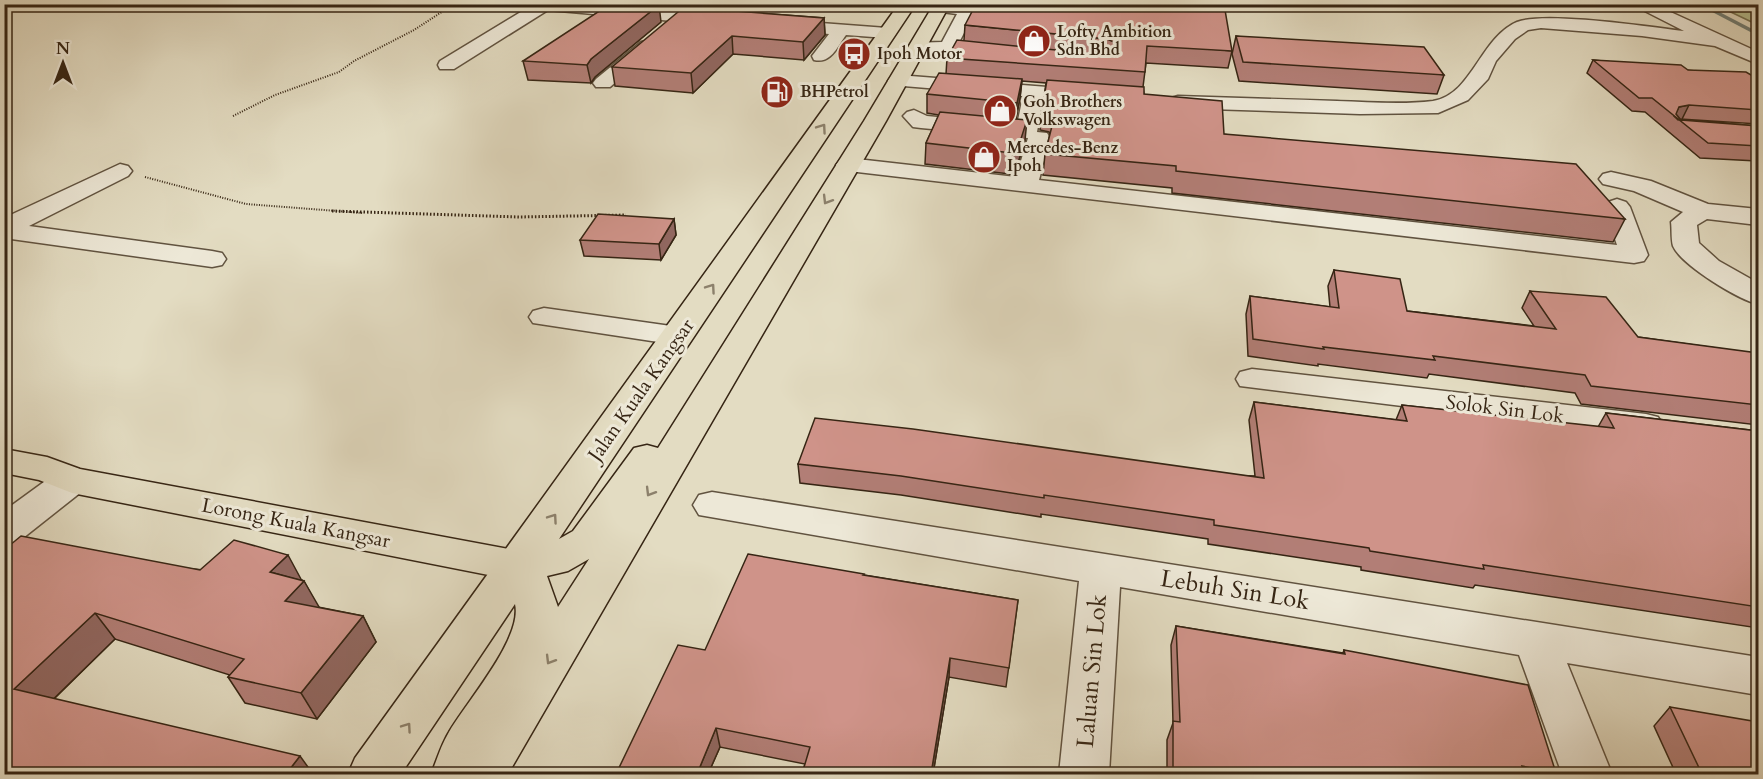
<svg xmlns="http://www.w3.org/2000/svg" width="1763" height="779" viewBox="0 0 1763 779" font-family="Cardo,serif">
<rect width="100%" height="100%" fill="#e3dcc2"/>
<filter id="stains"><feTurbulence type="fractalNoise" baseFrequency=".00333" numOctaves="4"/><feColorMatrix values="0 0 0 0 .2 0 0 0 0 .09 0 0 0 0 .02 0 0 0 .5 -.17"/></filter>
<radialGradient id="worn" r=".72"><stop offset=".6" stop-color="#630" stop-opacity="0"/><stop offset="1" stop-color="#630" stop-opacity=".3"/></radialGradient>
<polygon fill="#b7bf90" stroke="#767252" stroke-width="1.5" points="1716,5 1758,5 1758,25"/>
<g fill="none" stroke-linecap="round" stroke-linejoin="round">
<polygon fill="#707e76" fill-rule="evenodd" points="1697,4 1704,4 1758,32 1758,36"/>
<defs>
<g id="minor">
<polygon points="527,4 597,4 718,15 724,16 726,20 724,24 718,25 548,10 454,69 440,69 438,65 440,61 529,7"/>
<polygon points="960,4 974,7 976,10 954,52 912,51 909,47 912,43 942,42 957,14 934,11 932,8 934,5"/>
<path d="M 1631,4 L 1653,4 L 1758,52 L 1758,64 L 1715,46 L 1642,36 L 1541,28 L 1528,30 L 1515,39 L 1496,61 L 1488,79 L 1468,100 L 1438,113 L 1360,114 L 1178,108 L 1171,106 L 1168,102 L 1171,98 L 1178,96 C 1231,98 1284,99 1337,101 C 1368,102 1402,105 1433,101 C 1472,95 1480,38 1517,22 C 1544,11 1651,27 1684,31 Z"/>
<path d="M 781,20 L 887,28 L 893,29 L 896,33 L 893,37 L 887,38 L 846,35 C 837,47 831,64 814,60 L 812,56 L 829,34 L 775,29 L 772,25 L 775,21 Z"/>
<polygon points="647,41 653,42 656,46 653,50 610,87 596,87 593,83 596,79 641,42"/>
<polygon points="898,75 1098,91 1101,95 1098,99 1091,101 1043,98 1037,132 1047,133 1050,138 1039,180 1617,245 1604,207 1608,202 1617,199 1626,202 1630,207 1648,255 1644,261 1634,263 840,170 836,165 840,160 848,158 1016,177 1028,138 921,128 913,127 903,116 907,112 914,110 927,116 1017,125 1023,96 891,85 888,81 891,77"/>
<polygon points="120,164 128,166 132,171 128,176 29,226 212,251 222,253 226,259 222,265 212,267 4,238 4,218"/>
<path d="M 1611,172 L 1651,181 L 1708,204 L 1758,209 L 1758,225 L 1707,219 L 1697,225 L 1699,243 L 1719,261 L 1758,283 L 1758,304 C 1739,300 1681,265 1673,246 C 1671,239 1672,229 1671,222 L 1683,212 L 1634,191 L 1603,184 L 1599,179 L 1603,174 Z"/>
<polygon points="544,308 678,327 689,329 693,336 689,343 678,345 533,323 529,317 533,311"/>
<polygon points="1252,369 1646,414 1658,417 1663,425 1658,433 1646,436 1240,386 1236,379 1240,372"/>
<polygon points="72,467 85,471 90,480 85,489 18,542 4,546 4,511 59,471"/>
<polygon points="712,492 1758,657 1758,695 1567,663 1612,774 1562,774 1519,655 1120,587 1109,774 1059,774 1079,581 699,515 693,505 699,495"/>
</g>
<polygon id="major" points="4,449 47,457 80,469 519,551 533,555 539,566 533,577 519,581 72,493 39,480 4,473"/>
<path id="highway" d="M 899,4 L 916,4 L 559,539 L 573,531 L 634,448 L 647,445 L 658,448 L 864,121 L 934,4 L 950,4 L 886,121 L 508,774 L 431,774 C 437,760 441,745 449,732 C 467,701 523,638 515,604 L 401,774 L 348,774 L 355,758 ZM 589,559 L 558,607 L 547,576 L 568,571 Z"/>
</defs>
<use href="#minor" stroke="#615340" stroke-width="3"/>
<use href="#major" stroke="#362514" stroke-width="3"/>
<use href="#highway" stroke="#362514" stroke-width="3"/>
<g stroke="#362514" stroke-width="2" stroke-dasharray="1 1.5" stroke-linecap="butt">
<polyline points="233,116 275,95 339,72 354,61 414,30 454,4"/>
<polyline points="145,177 246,204 363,213"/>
</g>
<polyline stroke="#362514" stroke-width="3" stroke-dasharray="1.5 2" stroke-linecap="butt" points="332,211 519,217 626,215"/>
<use href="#minor" fill="#ede8d7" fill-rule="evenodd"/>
<use href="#major" fill="#e3dcc2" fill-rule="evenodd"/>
<use href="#highway" fill="#e3dcc2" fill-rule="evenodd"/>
</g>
<g fill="#b27e76" stroke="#362514" stroke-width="1.5">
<polygon points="718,4 767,4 758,13 824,18 825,35 804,60 733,54 693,93 615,86 612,67 718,10"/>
<polygon points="661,22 595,77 591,83 528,80 523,61"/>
<polygon points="965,25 1232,51 1228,68 1146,63 1143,87 1144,94 1224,134 1625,219 1613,242 1172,193 1172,188 1043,175 1045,154 1050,134 1049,132 1040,130 1042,110 1046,83 1022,81 1020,98 1016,119 1025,140 1015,173 1010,174 925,164 926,143 939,115 927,113 927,94 946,74 947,58 964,40"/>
<polygon points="1236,36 1444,75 1437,94 1239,81 1232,54"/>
<polygon points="1593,60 1688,70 1758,79 1758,124 1681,119 1681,120 1758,126 1758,163 1757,161 1700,158 1645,112 1632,111 1587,73"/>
<polygon points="674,219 676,235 661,260 584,256 580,240"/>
<polygon points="1334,270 1407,311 1534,326 1522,308 1530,291 1638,337 1758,354 1758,425 1581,404 1575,393 1429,374 1427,378 1318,364 1318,366 1248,356 1246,314 1250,296 1330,307 1328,286"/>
<polygon points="1254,402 1396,420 1402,405 1598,427 1606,413 1758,431 1758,628 1475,585 1473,588 1361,570 1361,567 1208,544 1208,539 1041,514 1041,517 901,495 800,483 798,464 1255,476 1249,420"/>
<polygon points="4,550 302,580 304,581 318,607 363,616 376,642 317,719 245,703 228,677 230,675 115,639 55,698 4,774"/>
<polygon points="864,575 1018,600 1006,687 949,677 933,774 802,774 805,764 720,747 708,774 705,650"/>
<polygon points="1176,626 1343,653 1344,650 1556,773 1555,774 1167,774 1167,740 1173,723 1171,645"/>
<polygon points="1670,707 1758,774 1676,774 1654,726"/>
</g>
<g fill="#916760" stroke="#362514" stroke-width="1.5">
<polygon points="755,4 767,4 756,15"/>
<polygon points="659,5 661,22 595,77 591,83 587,65 591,59"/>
<polygon points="824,18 825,35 804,60 803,42"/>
<polygon points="732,36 733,54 693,93 691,73"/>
<polygon points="1022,79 1020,98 1015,123 1017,103"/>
<polygon points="1689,105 1682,119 1678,120 1674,116 1679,107"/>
<polygon points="1027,120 1025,140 1015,173 1010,174 1012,153"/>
<polygon points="674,219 676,235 661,260 659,244"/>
<polygon points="288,555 302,581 270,572"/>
<polygon points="304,581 319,607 300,627 285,601"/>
<polygon points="95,613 115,639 38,714 14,689"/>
<polygon points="363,616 376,642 317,719 301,693"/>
<polygon points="950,658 949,677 933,774 931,774"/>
<polygon points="716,728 720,747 708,774 697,774"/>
<polygon points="300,756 313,774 286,774"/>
</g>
<g fill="#cf9389" stroke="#362514" stroke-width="1.5">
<polygon points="610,4 659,5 591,59 587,65 523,61"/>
<polygon points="976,4 1224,4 1232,51 1147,46 1145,72 947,58 957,40 1106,55 1116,52 1118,46 1116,43 1107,39 965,25"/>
<polygon points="684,7 824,18 803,42 732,36 691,73 612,67"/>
<polygon points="1236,36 1424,47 1444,75 1243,62"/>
<polygon points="1593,60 1681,65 1688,70 1746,72 1758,79 1758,110 1689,105 1679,107 1676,114 1681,120 1758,126 1758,146 1708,143 1652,98 1639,98"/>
<polygon points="939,73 1022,79 1017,103 927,94"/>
<polygon points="1047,80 1144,87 1144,94 1222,101 1224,134 1576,164 1625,219 1176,171 1176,166 1045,154 1054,118 1051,112 1042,110"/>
<polygon points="940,112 1027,120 1017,151 1012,153 926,143"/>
<polygon points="598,214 674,219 659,244 580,240"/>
<polygon points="1334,270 1400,279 1407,311 1556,329 1530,291 1606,297 1638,337 1758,353 1758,405 1591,386 1585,375 1433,356 1435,360 1323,347 1324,349 1253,339 1250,296 1339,308"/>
<polygon points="1254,402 1407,421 1402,405 1614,428 1606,413 1758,431 1758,607 1483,565 1484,569 1370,551 1369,548 1214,525 1214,520 1044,495 1044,498 901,476 798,464 815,418 913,429 1264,478"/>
<polygon points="21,536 200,570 234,540 288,555 270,572 304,581 285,601 363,616 301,693 228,677 244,659 95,613 14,689 300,756 286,774 4,774 4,550"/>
<polygon points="748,554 864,574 863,575 1018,600 1009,668 950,658 931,774 802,774 810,747 716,728 697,774 616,774 678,645 705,650"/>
<polygon points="1176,626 1345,654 1344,650 1528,685 1556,773 1522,766 1525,774 1173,774 1173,721 1180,722"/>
<polygon points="1670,707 1758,722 1758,774 1702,774"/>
</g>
<defs><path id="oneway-chevron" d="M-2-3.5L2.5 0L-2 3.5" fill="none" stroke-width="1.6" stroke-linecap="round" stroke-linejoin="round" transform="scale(1.5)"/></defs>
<g stroke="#8c806b">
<use href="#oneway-chevron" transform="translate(822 128) rotate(-55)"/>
<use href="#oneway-chevron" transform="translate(827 200) rotate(121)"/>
<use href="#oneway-chevron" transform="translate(711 288) rotate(-55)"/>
<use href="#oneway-chevron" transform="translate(650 492) rotate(121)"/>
<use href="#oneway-chevron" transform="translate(553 518) rotate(-55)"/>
<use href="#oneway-chevron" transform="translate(550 660) rotate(121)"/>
<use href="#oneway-chevron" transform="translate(407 727) rotate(-55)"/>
</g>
<defs>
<symbol id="shop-disc" viewBox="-11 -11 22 22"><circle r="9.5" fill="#8f2418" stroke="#ede8d7"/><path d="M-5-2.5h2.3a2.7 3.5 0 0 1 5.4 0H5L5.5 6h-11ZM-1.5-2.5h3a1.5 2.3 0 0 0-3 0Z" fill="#fff"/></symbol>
<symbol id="bus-disc" viewBox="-11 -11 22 22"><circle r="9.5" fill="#8f2418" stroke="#ede8d7"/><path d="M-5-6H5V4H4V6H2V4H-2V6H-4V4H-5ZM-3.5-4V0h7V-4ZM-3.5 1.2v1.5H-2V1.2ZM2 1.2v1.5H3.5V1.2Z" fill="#fff"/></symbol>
<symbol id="fuel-disc" viewBox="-11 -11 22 22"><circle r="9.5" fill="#8f2418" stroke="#ede8d7"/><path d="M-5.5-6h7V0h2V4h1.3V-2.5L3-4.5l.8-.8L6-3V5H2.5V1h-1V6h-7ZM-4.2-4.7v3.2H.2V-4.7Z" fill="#fff"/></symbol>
</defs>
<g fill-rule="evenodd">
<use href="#shop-disc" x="1015" y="22" width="38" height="38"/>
<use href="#bus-disc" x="835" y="35" width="38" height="38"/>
<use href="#fuel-disc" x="758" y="73" width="38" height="38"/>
<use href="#shop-disc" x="981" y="92" width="38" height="38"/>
<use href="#shop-disc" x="965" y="138" width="38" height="38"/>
</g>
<g text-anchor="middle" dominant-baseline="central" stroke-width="6" stroke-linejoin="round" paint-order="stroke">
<g font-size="16" font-weight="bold" fill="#362514" stroke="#ede8d7" text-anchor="start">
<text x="1057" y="32">Lofty Ambition<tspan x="1057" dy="18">Sdn Bhd</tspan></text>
<text x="877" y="54">Ipoh Motor</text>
<text x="800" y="92">BHPetrol</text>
<text x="1023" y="102">Goh Brothers<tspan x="1023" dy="18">Volkswagen</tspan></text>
<text x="1007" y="148">Mercedes-Benz<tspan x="1007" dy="18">Ipoh</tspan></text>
</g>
<g font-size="20" fill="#362514" stroke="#ede8d7">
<text transform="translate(641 390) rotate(-55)">Jalan Kuala Kangsar</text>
<text transform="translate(1505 409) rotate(7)">Solok Sin Lok</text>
<text transform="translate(296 523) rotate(11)">Lorong Kuala Kangsar</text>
</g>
<g font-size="24" fill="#362514" stroke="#ede8d7">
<text transform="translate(1235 590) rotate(9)">Lebuh Sin Lok</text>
<text transform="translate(1092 671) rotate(-85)">Laluan Sin Lok</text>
</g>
</g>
<rect width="1763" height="779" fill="none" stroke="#e3dcc2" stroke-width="24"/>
<rect x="6" y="6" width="1751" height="767" fill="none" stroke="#362514" stroke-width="3"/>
<rect x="12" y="12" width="1739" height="755" fill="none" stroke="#362514" stroke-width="1.5"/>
<g transform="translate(63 63)" stroke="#ede8d7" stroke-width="4.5" paint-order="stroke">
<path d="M0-4.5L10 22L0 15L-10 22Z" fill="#362514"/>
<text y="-9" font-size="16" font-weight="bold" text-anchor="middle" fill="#362514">N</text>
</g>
<rect width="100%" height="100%" filter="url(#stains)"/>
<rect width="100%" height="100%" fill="url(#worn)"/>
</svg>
